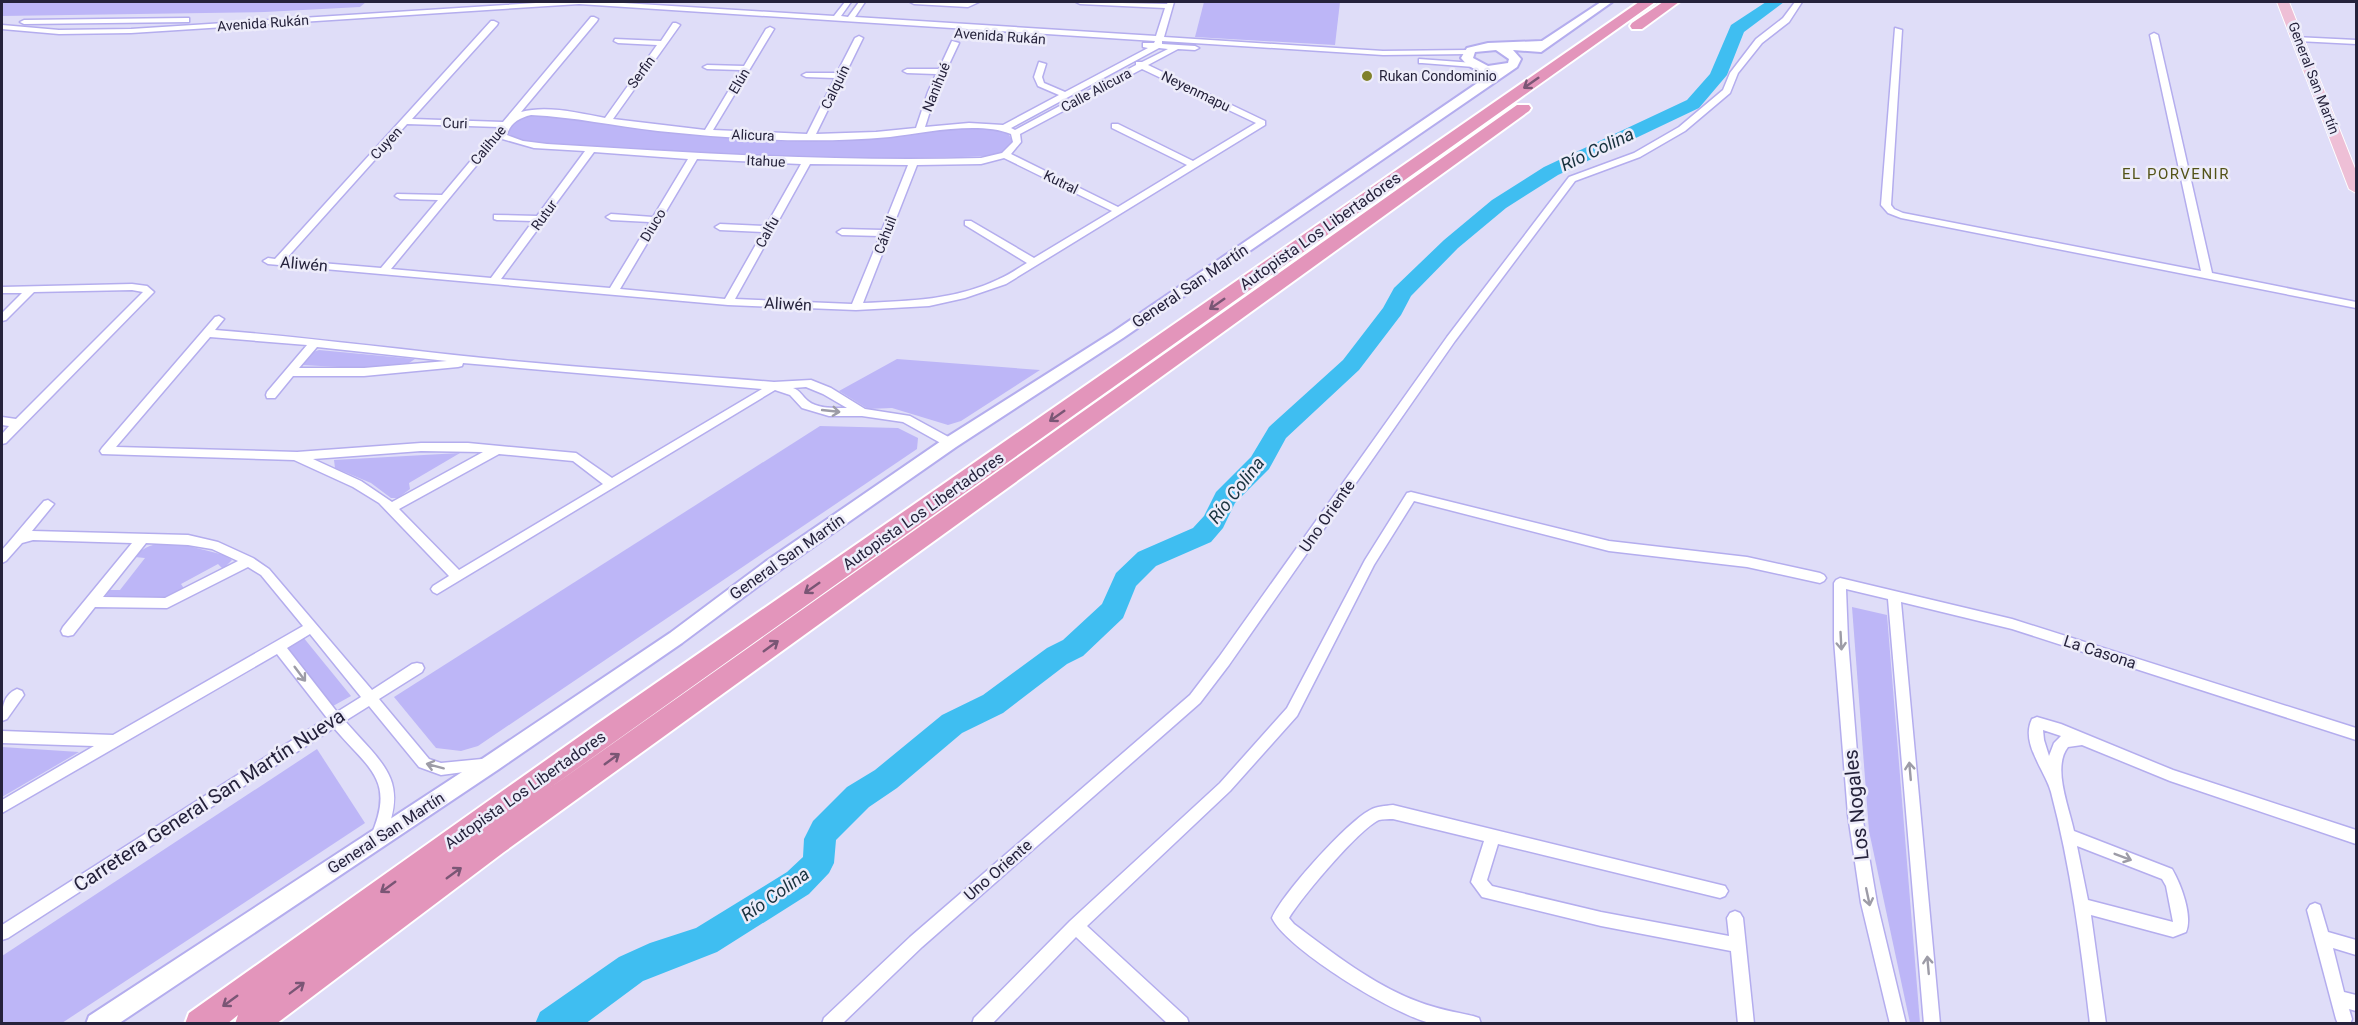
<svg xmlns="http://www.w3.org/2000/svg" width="2358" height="1025" viewBox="0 0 2358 1025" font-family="Roboto,sans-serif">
<rect width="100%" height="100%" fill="#dfddf8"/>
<g fill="#bdb6f7">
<polygon points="4,2 366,2 360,7 265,12 2,16 2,3"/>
<polygon points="1204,2 1340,2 1335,45 1195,37"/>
<path d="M 528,116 C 578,116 627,129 678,134 C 743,140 809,138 874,137 C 903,137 981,122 1002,130 C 1008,132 1011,137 1013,143 L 1006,152 L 994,156 C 836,162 677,157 519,141 L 506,136 L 512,122 Z"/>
<polygon points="319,350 415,359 409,363 358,368 302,365 313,352"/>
<polygon points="897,359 1040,370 961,421 948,425 892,408 868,409 839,391"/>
<polygon points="820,426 898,428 918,438 917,449 478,746 461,751 436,748 394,697"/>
<polygon points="460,453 409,483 410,489 398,498 391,498 371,483 335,468 334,460"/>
<path d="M 181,544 L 224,555 L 232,560 L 223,569 L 218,564 L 181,584 L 185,590 L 166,599 L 106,596 L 109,590 L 120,590 L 145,558 L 135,557 C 148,541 162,544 181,544 Z"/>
<polygon points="1852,607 1887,615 1920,1023 1910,1023 1869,831"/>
<polygon points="303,637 351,696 333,706 286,647"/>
<polygon points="2,747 79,752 2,797"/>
<polygon points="317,749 365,823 62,1023 2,1023 2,956"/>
</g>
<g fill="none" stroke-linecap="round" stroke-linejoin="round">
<polygon fill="#3fbef1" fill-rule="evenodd" points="1766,2 1784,2 1744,32 1727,75 1699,108 1558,175 1506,208 1458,248 1411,296 1401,315 1359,370 1286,438 1269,469 1235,503 1223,528 1211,542 1156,566 1136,586 1123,618 1083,656 1067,664 1003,713 962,733 897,788 869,807 836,840 834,863 829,873 809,894 717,952 643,981 585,1024 535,1024 540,1012 619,957 650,943 696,928 787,872 803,857 804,839 813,821 847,787 875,770 942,715 983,695 1047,648 1063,640 1102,604 1116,573 1138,552 1193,528 1204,516 1216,492 1251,457 1269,427 1343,360 1383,308 1394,288 1444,240 1492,200 1544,167 1687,100 1710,74 1731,25"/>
<defs>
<g id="street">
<path d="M 552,2 L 607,2 L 834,16 L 845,2 L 851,2 L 841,16 L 848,17 L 859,2 L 865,2 L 855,17 L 1156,36 L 1165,8 L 1080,4 L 1076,2 L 1167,4 L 1168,2 L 1174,2 L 1164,37 L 1383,51 L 1468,50 L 1472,52 L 1468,54 L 1383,55 L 1162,41 L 1162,44 L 1195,46 L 1199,48 L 1195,50 L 1178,49 L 1148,65 L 1265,121 L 1265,125 L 1006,284 L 965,298 L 929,306 L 856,310 L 728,305 L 268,264 L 263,261 L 268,258 L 275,259 L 491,21 L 494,21 L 498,23 L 497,25 L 412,119 L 503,122 L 591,17 L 594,17 L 598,19 L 597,21 L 521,112 C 547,105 579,113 605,118 L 657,45 L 618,43 L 614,41 L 615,39 L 661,41 L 673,23 L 676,23 L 680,25 L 613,119 L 705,130 L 741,70 L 707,69 L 703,67 L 707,65 L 744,66 L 766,29 L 770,27 L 774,29 L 713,130 L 807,134 L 835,78 L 806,77 L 802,75 L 806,73 L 837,73 L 855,38 L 859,36 L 863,38 L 816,134 L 876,132 L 916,128 L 928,92 L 936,74 L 907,73 L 903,71 L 907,69 L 939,69 L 952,41 L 959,43 L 936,92 L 925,127 L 969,123 L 1003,125 L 1059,95 L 1038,86 L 1034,77 L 1039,62 L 1046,64 L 1042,77 L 1044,83 L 1065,92 L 1148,48 L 1143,47 L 1143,43 L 1154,43 L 1155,41 L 579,4 L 131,33 L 59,34 L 2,29 L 2,25 L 59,30 L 131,29 ZM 1159,48 L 1168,49 L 1142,62 L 1136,62 L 1136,65 L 1015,130 L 1011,128 ZM 1142,69 L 1256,123 L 1193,161 L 1118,124 L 1112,124 L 1112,128 L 1187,165 L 1118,207 L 1011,154 L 1021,142 L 1020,134 ZM 531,115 C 574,117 615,126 658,131 C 734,139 814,144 890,137 C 924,133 978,121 1011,134 L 1013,142 L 1002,153 L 981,158 C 836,162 692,153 547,144 L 523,141 L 507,135 C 510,123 519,118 531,115 ZM 407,124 L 499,127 L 442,195 L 397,194 L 395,196 L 400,199 L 438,200 L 381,268 L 285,260 ZM 499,138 L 534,148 L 585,151 L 537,216 L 494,215 L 494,219 L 497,220 L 533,221 L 491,278 L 391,269 ZM 594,152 L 688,159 L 653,217 L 611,214 L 606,217 L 611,220 L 650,222 L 610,288 L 501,279 L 543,222 L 545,221 L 546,217 ZM 1004,158 L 1112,211 L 1034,258 L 971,221 L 965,221 L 965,225 L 1027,263 C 1018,268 1009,275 999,279 C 956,300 909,301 863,303 L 917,165 L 981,164 ZM 697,159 L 801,164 L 766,226 L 720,224 L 715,227 L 720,230 L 763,232 L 725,299 L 620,289 ZM 810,164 L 908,165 L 882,230 L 842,229 L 837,232 L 842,235 L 880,236 L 852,304 L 735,299 Z"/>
<polygon points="910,2 979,2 968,7 914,4"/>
<polygon points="1795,2 1802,2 1789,22 1762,43 1738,73 1730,93 1685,131 1640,157 1575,181 1455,341 1229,665 1200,703 922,947 842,1024 822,1024 824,1018 910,937 1190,695 1219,657 1447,337 1569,177 1634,153 1679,127 1723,90 1730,73 1756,39 1783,18"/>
<polygon points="186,18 189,18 189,22 24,24 20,22 24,20"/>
<polygon points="1895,28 1902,30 1891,205 1894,209 1903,213 2201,271 2150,35 2154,33 2158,35 2212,273 2356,302 2356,308 1901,218 1888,213 1881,205"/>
<polygon points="2295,37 2356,40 2356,44 2298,41 2294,39"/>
<polygon points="1419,59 1474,63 1478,65 1474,67 1422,63 1419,63"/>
<polygon points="132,284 147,286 154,292 6,443 2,444 2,434 9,426 2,425 2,417 16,419 143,292 132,290 34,292 6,320 2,321 2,313 22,293 2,293 2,287"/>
<path d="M 219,316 L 224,319 L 215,330 C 305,337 393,349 483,358 C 580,368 677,374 774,382 L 811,380 L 831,388 L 865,409 L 910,416 L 954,440 L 956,443 L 954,446 L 946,446 L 903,422 L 862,416 L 829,416 L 802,408 L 790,395 L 775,390 L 437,594 L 433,592 L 431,589 L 433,586 L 449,576 L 379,503 L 353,487 L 294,460 L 102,454 L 100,451 L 102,448 L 215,317 ZM 210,337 L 307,345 L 267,392 L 266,395 L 267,398 L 275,398 L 293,376 L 364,376 L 458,367 L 462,366 L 463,363 L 762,389 L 612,478 L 576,453 L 468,443 L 421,443 L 297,452 L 116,447 ZM 317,347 L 447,361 L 364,368 L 299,368 ZM 806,387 L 823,394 L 847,408 C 835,408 818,409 808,401 C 802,396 800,390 793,388 ZM 421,451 L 483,452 L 392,502 L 361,481 L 313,459 ZM 499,454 L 573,461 L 603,484 L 459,570 L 399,509 Z"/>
<polygon points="1411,492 1609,541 1747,557 1820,573 1824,575 1826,578 1824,581 1820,583 1747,567 1609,551 1414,501 1374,565 1297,716 1230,791 1087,926 1187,1018 1189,1024 1168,1024 1076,937 992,1024 972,1024 974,1018 1070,921 1220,783 1287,708 1365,560 1407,493"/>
<path d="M 48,500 L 54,504 L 32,531 L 188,535 L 218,542 L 253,558 L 269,569 L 372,690 L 412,664 L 417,663 L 422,664 L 424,668 L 422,672 L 379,699 L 429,759 L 441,763 L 482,759 L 487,761 L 489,765 L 487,769 L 441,775 L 419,767 L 369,706 L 345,721 C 384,766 411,780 382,843 L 377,845 L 372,843 L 370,838 C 396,780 370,770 334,728 L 8,938 L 2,940 L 2,925 L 327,718 L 277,654 L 2,813 L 2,800 L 94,746 L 2,743 L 2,731 L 113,735 L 303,626 L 261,575 L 248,567 L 167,608 L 95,607 L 73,635 L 68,636 L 63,635 L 61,631 L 63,627 L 132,543 L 33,540 L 22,543 L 6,561 L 2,563 L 2,550 C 16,534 29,518 44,501 ZM 146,543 L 188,545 L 212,549 L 238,561 L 165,598 L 103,597 ZM 310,634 L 361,697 L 337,712 L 287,648 Z"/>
<polygon points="1840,578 2012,619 2356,728 2356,740 2012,629 1901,602 1940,1024 1924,1024 1888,599 1846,589 1848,640 1862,815 1877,903 1906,1024 1890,1024 1861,903 1848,815 1834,640 1834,583 1836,580"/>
<path d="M 17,689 L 22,691 L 24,695 L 7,719 L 2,721 C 2,708 3,695 17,689 Z"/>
<path d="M 2037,717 L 2061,724 L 2173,770 L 2356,830 L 2356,844 L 2170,781 L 2082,745 L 2068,747 C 2052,767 2069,807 2074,831 L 2172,869 C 2181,884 2193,916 2186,932 L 2173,937 L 2091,915 L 2106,1024 L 2090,1024 C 2081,946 2071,868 2051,792 C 2045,770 2020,743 2032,719 ZM 2043,730 L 2061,736 L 2054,743 L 2049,756 L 2044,740 ZM 2077,846 L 2162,879 L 2166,886 L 2173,922 L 2088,900 Z"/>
<path d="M 1393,805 L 1725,886 L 1728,891 L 1725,896 L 1720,898 L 1498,844 L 1487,880 L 1492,886 L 1601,912 L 1729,936 L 1727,918 L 1730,913 L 1735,911 L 1740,913 L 1743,918 L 1754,1024 L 1738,1024 L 1731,951 L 1601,926 L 1482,897 L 1471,882 L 1484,841 L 1393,819 C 1389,819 1383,819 1379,820 C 1358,830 1302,897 1289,918 L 1294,924 C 1333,953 1373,985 1419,1002 C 1437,1009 1455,1012 1473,1016 L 1479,1018 L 1481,1024 C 1466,1024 1450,1025 1435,1024 C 1400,1019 1286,949 1272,918 C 1283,893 1346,823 1370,810 C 1377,806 1385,806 1393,805 Z"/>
<polygon points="2315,903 2320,905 2328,932 2356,940 2356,955 2333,948 2344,992 2356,995 2356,1011 2349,1009 2352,1019 2350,1024 2338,1024 2336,1019 2307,910 2310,905"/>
</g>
<path id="secondary" d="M 1601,2 L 1612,2 L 1541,52 L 1513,50 L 1521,59 L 1517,67 L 1123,338 L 956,447 L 777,572 L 682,643 L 499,769 L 118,1024 L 86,1024 L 89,1016 L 485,757 L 670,633 L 765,562 L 944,439 L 1113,332 L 1492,73 C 1479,72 1470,69 1461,58 L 1467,48 L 1488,43 L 1542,41 ZM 1496,50 L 1509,59 L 1508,63 L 1488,66 L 1473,58 L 1475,52 Z"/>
<polygon id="primary" points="2277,2 2289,2 2356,171 2356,193 2349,189"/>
<g id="highway">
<polygon points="1639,2 1655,2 544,792 1517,105 1529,105 1531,108 1529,111 504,852 276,1024 235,1024 238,1015 227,1024 185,1024 189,1013 597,724"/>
<polygon points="1663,2 1679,2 1642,29 1632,29 1630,26 1632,23"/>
</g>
</defs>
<use href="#street" stroke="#b4adee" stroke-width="3"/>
<use href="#secondary" stroke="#b4adee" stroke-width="4"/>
<use href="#primary" stroke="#fff" stroke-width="2"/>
<use href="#highway" stroke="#fff" stroke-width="4"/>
<use href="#street" fill="#fff" fill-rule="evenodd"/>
<use href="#secondary" fill="#fff" fill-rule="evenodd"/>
<use href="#primary" fill="#eebfd6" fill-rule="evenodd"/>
<use href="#highway" fill="#e395bb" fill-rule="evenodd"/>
</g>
<defs><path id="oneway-shaft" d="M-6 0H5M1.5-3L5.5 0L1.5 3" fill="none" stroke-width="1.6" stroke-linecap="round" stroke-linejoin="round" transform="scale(1.5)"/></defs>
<g stroke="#7a5675">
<use href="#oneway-shaft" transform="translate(1531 83) rotate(145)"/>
<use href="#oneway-shaft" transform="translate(1217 304) rotate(145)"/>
<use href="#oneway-shaft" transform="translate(1057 416) rotate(145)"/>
<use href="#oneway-shaft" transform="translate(812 588) rotate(145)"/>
<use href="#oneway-shaft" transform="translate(771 646) rotate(-36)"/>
<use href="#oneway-shaft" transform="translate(612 759) rotate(-36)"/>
<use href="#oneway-shaft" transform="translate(454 873) rotate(-36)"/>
<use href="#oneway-shaft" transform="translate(388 887) rotate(144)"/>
<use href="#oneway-shaft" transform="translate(297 988) rotate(-37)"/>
<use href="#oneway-shaft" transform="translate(230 1001) rotate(144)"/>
</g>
<g stroke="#9d9ca7">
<use href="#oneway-shaft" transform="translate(831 411) rotate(6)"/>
<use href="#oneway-shaft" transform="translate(1841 641) rotate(87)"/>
<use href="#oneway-shaft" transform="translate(300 674) rotate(53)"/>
<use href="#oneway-shaft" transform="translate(435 766) rotate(-165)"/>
<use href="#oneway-shaft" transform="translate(1910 771) rotate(-95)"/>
<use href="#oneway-shaft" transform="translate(2123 857) rotate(21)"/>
<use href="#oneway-shaft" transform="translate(1868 897) rotate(78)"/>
<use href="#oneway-shaft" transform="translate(1928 965) rotate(-95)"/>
</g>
<circle fill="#81812a" stroke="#edecfa" stroke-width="2" cx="1367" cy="76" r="6"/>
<g text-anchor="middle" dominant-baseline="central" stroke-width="5" stroke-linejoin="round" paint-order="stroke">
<g font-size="14" fill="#25223b" stroke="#edecfa">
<text transform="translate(263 23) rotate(-4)">Avenida Rukán</text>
<text transform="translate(1000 36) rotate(4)">Avenida Rukán</text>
<text transform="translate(641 72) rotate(-54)">Serfin</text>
<text transform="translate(2314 78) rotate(69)">General San Martín</text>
<text transform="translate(739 81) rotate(-59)">Elún</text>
<text transform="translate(835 87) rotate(-64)">Calquín</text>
<text transform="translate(936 87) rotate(-68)">Nanihué</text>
<text transform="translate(1096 90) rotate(-28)">Calle Alicura</text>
<text transform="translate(1196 91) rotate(26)">Neyenmapu</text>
<text transform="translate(455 123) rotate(2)">Curi</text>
<text transform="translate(753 135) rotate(2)">Alicura</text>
<text transform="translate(386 143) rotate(-47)">Cuyen</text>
<text transform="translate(488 145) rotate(-50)">Calihue</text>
<text transform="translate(766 161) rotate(3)">Itahue</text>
<text transform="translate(1061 182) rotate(26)">Kutral</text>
<text transform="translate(544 215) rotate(-54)">Rutur</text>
<text transform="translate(653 225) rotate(-59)">Diuco</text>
<text transform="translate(767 232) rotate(-61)">Calfu</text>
<text transform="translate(885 235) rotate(-69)">Cáhuil</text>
</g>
<g font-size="14" fill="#25223b" stroke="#edecfa" text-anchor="start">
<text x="1379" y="76">Rukan Condominio</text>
</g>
<g font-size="15" letter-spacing="1.5" fill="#535317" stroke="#edecfa">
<text x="2176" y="174">EL PORVENIR</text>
</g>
<g font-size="16" fill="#25223b" stroke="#edecfa">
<text transform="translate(1320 231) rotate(-35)">Autopista Los Libertadores</text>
<text transform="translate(304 264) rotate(5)">Aliwén</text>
<text transform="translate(1190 286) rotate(-34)">General San Martín</text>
<text transform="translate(788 304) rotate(3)">Aliwén</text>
<text transform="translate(923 511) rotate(-35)">Autopista Los Libertadores</text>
<text transform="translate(1327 516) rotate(-55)">Uno Oriente</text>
<text transform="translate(787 557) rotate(-35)">General San Martín</text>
<text transform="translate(2100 652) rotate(18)">La Casona</text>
<text transform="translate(525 790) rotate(-35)">Autopista Los Libertadores</text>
<text transform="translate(386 833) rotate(-33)">General San Martín</text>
<text transform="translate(998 870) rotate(-41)">Uno Oriente</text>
</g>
<g font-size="18" font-style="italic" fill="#18323e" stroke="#edecfa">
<text transform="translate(1597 149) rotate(-25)">Río Colina</text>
<text transform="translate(1236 490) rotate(-52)">Río Colina</text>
<text transform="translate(775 894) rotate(-35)">Río Colina</text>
</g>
<g font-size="20" fill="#25223b" stroke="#edecfa">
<text transform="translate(209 800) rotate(-33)">Carretera General San Martín Nueva</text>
<text transform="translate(1856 805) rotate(-96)">Los Nogales</text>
</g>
</g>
<rect width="2358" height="1025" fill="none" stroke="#25223b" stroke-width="6"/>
</svg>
